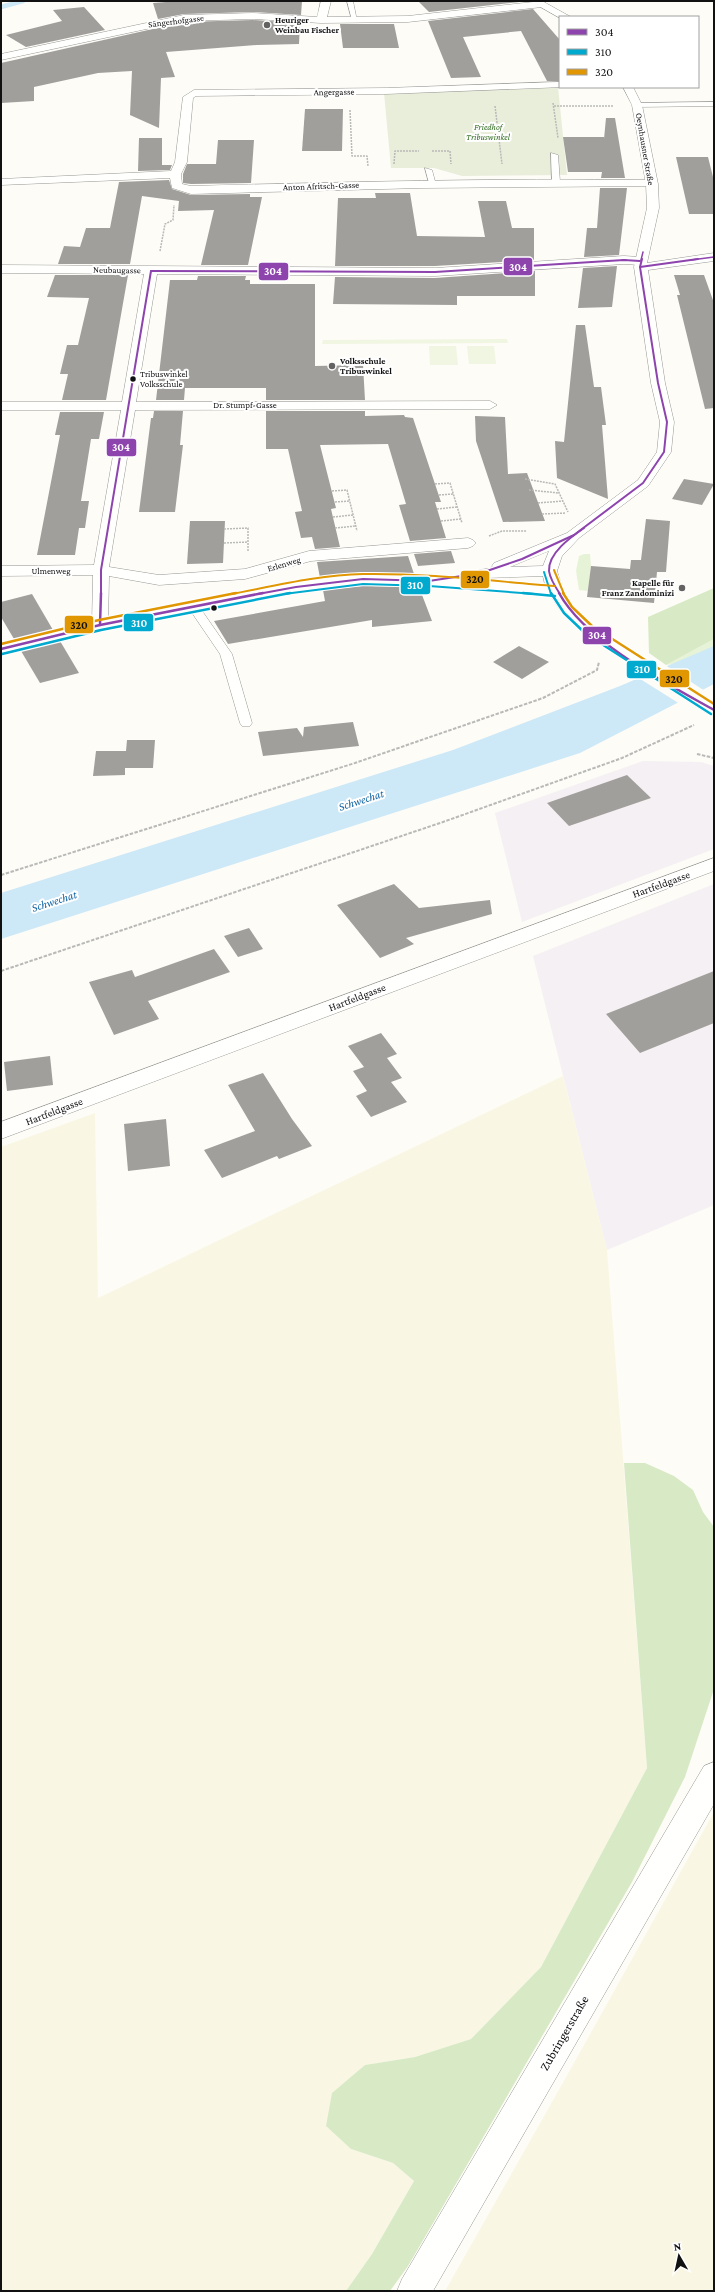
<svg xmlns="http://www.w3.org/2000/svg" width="715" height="2292" viewBox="0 0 715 2292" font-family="'Crimson Pro',serif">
<rect width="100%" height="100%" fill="#fdfcf7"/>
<g fill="#f5f0f3">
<polygon points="643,761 701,762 714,766 714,849 522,922 495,813"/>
<polygon points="714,884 714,1205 607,1250 533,956"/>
</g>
<g fill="#f9f7e4">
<polygon points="563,1076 607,1250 647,1768 541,1967 471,2039 415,2057 365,2065 351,2149 393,2163 414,2181 372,2254 346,2291 1,2291 1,1147 95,1113 98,1298"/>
<polygon points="714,1812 714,2291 445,2291 565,2079"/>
</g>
<g fill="#e7f3d7">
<polygon points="584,554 590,554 591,566 588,591 579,590 576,571 579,556"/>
<polygon points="714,639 714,659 666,665"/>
</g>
<g fill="#d8eac5">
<polygon points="714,588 714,639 666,665 649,653 648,617"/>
<polygon points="624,1463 645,1463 674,1476 693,1490 703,1512 714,1527 714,1689 685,1777 632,1882 408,2266 390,2291 346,2291 372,2254 414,2181 393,2163 351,2149 326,2126 332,2093 365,2065 415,2057 471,2039 541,1967 647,1768"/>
</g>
<polygon fill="#e9eedb" points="558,87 567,175 462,176 434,168 391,168 384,93"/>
<g fill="#f0f6e1">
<polygon points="507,339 508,343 322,344 323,340"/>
<polygon points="429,346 456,346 458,365 430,365"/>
<polygon points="467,346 494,346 496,364 469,364"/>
</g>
<polygon fill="#cde8f7" points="714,646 714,684 580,753 1,939 1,893 453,750 620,686"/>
<polygon fill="#fdfcf7" points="665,665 705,691 680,704 637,677"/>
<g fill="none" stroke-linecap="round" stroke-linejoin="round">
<polyline stroke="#cde8f7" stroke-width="4.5" points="1,7 23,1"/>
</g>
<g fill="#a19f9c">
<polygon points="179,1 302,1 301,15 253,12 184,14 158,19 153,3"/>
<polygon points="418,1 529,1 429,12"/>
<polygon points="84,7 105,30 26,47 6,35 62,21 53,10"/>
<polygon points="533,9 560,40 560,81 547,81 521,31 463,37 481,77 451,78 428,21"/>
<polygon points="253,20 300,23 299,44 257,45 166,52 175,77 161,78 159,128 130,115 132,71 98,73 34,87 34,101 1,103 1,63 184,22"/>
<polygon points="340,24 394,24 399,48 343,48"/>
<polygon points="305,109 343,109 342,151 302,151"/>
<polygon points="606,118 615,118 625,178 601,178 602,172 568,172 563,137 604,137 604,139"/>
<polygon points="139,138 162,138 162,165 172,165 170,170 138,171"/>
<polygon points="218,140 254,140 251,183 191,184 183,183 183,174 187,164 216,164"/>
<polygon points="676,157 708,157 714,181 714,214 689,214"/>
<polygon points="169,180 172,189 191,195 250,194 250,197 262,197 248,265 201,265 214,210 178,211 179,201 142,196 130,264 58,264 64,246 80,247 86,228 110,228 119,182"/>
<polygon points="600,188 627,188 619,255 584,257 587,228 597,228"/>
<polygon points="375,193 410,193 417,236 485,237 478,201 506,201 512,228 534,228 534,260 435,266 335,266 338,198 376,198"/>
<polygon points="617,266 612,307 578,308 583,268"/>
<polygon points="535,271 535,296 457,296 457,305 333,304 335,277 435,278"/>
<polygon points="55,275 128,275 106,400 62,400 68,374 60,374 67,345 78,345 89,298 47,297"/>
<polygon points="674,275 704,275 714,303 714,408 705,409 677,295 680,295"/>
<polygon points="198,276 246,276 245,280 250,280 250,284 315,284 315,366 363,365 365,400 266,400 266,388 185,388 184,400 156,400 170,280 197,280"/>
<polygon points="576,325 585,325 594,387 601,387 606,425 602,425 608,499 557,478 555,441 564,442"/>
<polygon points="154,411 183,411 180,445 183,445 175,512 139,512 151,418 153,418"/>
<polygon points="266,411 365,411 365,416 404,415 405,417 413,418 441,502 435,502 446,538 410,541 399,505 406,504 388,444 320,445 336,508 331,509 340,547 315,549 312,537 301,538 295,512 302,511 288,449 266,449"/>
<polygon points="60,412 104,412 99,439 91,439 81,501 89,501 85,528 79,528 75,555 37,555 60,435 55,435"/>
<polygon points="475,416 505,417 508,474 527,473 545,521 503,522 476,441"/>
<polygon points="684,479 714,484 702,505 672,499"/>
<polygon points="646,519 670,521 666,572 657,572 654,603 587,597 591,566 630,569 631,560 641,560"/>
<polygon points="190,521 225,521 223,563 187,564"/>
<polygon points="451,551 455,563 418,566 414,554"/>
<polygon points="408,556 414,574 363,572 320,578 317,562"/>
<polygon points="363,586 419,587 432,621 372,627 372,620 228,644 214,621 325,601 323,590"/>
<polygon points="32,594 53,630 14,639 1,617 1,602"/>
<polygon points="60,641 79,673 40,683 21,651"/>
<polygon points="519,646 549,662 522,679 493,662"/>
<polygon points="353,722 359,746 263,756 258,732 297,728 303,737 304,727"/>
<polygon points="127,740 155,740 153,768 125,768 125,775 93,776 96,751 126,751"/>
<polygon points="627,775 651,798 569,826 547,803"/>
<polygon points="394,884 419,908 490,900 492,914 406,938 414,944 380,958 337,905"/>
<polygon points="249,928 263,949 238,957 224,936"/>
<polygon points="214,949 230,972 148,1001 159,1019 114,1035 89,982 132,970 135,977"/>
<polygon points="714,971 714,1023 640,1053 606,1014"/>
<polygon points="381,1033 397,1054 387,1058 402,1078 391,1082 407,1102 371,1117 356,1096 367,1091 353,1071 364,1067 348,1046"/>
<polygon points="50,1056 53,1085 7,1091 4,1062"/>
<polygon points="263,1073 292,1119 312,1146 279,1159 277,1156 222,1178 204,1150 255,1131 228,1085"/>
<polygon points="166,1119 170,1166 128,1171 124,1124"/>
</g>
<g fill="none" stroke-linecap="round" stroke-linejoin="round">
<defs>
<g id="service">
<polygon points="347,1 353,1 357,21 352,20"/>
<polygon points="714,102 714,106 637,107 633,105 637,103"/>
<polygon points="551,153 558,155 560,182 556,184 552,182"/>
<polygon points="425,168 432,170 436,185 429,183"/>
<polygon points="194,604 198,605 232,654 252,723 250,726 242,726 240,723 220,654 188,607"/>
</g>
<g id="minor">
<polygon points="321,1 331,1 327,17 408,16 542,1 547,4 542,7 408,22 321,23 253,19 184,21 1,60 1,54 184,15 253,13 317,17"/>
<path d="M 560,82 L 560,87 L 564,87 L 386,94 L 196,96 L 193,98 L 187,162 L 181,174 L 182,184 L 191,186 C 345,182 498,178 652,180 L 656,182 L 658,184 L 656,186 L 422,188 L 191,194 L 172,188 L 170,178 L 1,185 L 1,179 L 171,171 L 175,162 L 183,97 L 194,90 L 386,88 Z"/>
<polygon points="624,256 640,257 646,261 640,265 624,264 435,276 157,274 136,402 490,401 497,405 490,409 135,410 109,567 159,575 245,569 309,551 468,538 473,540 476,543 473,546 468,548 311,561 245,579 159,585 109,576 108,625 106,628 94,628 92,625 93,575 1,576 1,566 94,565 121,410 1,410 1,402 122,402 144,274 1,273 1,265 435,268"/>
<polygon points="714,858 714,871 1,1139 1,1122"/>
<polygon points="714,1762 714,1804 433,2291 397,2291 402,2279 704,1766"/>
</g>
<g id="tertiary">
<polygon points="530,1 542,1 571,17 560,18"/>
<path d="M 623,87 L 633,87 L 642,105 L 658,184 L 659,208 L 647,263 L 714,253 L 714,261 L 648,270 L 665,383 L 674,422 L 671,452 L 648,486 L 579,538 L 562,556 L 557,571 L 563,591 L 574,607 L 595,627 L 714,702 L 714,715 L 708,714 L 583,633 L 562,613 L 550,595 L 429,586 L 363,584 L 296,592 L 100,630 L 1,654 L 1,644 L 100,620 L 296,582 L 363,574 L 429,576 L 545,585 L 543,576 L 485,578 L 479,576 L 477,573 L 479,570 L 493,568 L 492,566 L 494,563 L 567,533 L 638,480 L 657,452 L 660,422 L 651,383 L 634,267 L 647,208 L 646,184 L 632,105 ZM 549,551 L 543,566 L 510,567 Z"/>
</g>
</defs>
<use href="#service" stroke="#979795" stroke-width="1"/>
<use href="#minor" stroke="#979795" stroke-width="1"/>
<use href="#tertiary" stroke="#979795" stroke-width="1"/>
<g stroke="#b9b9b8" stroke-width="1.5" stroke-dasharray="2 1" stroke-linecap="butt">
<polyline points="553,103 558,138"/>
<polyline points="495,106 502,164"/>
<polyline points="554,106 613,106"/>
<polyline points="350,110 352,156 367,156 368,166"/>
<polyline points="432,151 450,151 451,164"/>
<polyline points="394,164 395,151 419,151"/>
<polyline points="160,251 165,224 173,220 174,205"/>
<polyline points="525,479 555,484 568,512"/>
<polyline points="435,484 450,483 462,523"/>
<polyline points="529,490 559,493"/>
<polyline points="332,491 347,490 357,531"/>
<polyline points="439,495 453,494"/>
<polyline points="335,502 350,501"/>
<polyline points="538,503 563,501"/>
<polyline points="437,509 457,507"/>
<polyline points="542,514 566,513"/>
<polyline points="333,517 353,515"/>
<polyline points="441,521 461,519"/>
<polyline points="335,528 356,526"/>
<polyline points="224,529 248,528 248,551"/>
<polyline points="489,536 502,531 527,531"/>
<polyline points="224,543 248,542"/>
</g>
<g stroke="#b9b9b8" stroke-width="2" stroke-dasharray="3.5 1.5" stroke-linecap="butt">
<polyline points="697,754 714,758"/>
<polyline points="1,875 355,763 543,698 597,670 599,662"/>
<polyline points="1,971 443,822 622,758 694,725"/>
</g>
<use href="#service" fill="#fffffe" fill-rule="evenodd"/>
<use href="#minor" fill="#fffffe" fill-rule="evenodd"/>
<use href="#tertiary" fill="#fffffe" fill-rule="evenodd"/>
<defs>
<g id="bus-1-far2">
<polyline points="622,260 626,260"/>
<polyline points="641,260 643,252"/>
<polyline points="691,260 714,257"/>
</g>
<g id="bus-1-far1">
<polyline points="640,267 698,259"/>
<polyline points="151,271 435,272 624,260 640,261"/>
<polyline points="101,594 101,570 151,271"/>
<polyline points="258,594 296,587 363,579 429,581 481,573 522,559 574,535 643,483 664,452 667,422 658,383 640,267 642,259"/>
<path d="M 560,594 C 556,588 550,579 549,571 C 548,553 571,537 584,528"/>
</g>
<g id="bus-1">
<path d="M 559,593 C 586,642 666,683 714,710"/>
<polyline points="100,625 101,593"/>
<polyline points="1,649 100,625 263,593"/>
</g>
<g id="bus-2-far1">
<polyline points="544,572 551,594"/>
<polyline points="284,594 363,584 429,586 535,594"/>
</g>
<g id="bus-2">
<polyline points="523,593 555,596"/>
<polyline points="551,593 564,613 586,634 711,714"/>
<polyline points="2,654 101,630 290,593"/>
</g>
<g id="bus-3-far1">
<polyline points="554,570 564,594"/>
<path d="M 231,594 C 274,586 319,575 363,574 C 427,573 491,581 555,586"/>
</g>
<g id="bus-3">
<polyline points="563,593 572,607 592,626 714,704"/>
<polyline points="1,644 99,620 236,593"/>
</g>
</defs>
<use href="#bus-1-far2" stroke="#fff" stroke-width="3"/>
<use href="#bus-1-far1" stroke="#fff" stroke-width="4"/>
<use href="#bus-1" stroke="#fff" stroke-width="5"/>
<use href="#bus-2-far1" stroke="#fff" stroke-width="4"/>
<use href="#bus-2" stroke="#fff" stroke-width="5"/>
<use href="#bus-3-far1" stroke="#fff" stroke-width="4"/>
<use href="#bus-3" stroke="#fff" stroke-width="5"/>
<use href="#bus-1-far2" stroke="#8e44ad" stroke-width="1.5"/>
<use href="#bus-1-far1" stroke="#8e44ad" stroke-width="2"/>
<use href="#bus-1" stroke="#8e44ad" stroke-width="2.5"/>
<use href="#bus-2-far1" stroke="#00a9ce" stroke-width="2"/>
<use href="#bus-2" stroke="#00a9ce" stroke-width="2.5"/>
<use href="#bus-3-far1" stroke="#e09702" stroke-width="2"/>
<use href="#bus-3" stroke="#e09702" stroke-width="2.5"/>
</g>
<g fill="#646362" stroke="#fff" stroke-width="1.5">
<circle cx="267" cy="25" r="4"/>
<circle cx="332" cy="366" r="4"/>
<circle cx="682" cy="588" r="4"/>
</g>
<g fill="#111" stroke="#fff" stroke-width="1.5">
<circle cx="133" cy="379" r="3.5"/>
<circle cx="214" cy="608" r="3.5"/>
</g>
<g text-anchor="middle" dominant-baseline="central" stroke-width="4" stroke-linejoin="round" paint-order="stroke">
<g font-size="9" font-weight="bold" fill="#111" stroke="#fff" text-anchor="start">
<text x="275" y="20">Heuriger<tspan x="275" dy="10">Weinbau Fischer</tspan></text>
<text x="340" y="361">Volksschule<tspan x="340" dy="10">Tribuswinkel</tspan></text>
<text x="674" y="583" text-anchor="end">Kapelle für<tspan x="674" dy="10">Franz Zandominizi</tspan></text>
</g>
<g font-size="9" fill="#111" stroke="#fff">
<text transform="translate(176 21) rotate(-7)">Sängerhofgasse</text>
<text transform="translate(334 92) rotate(-1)">Angergasse</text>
<text transform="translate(645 149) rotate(80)">Oeynhausner Straße</text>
<text transform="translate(321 186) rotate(-2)">Anton Afritsch-Gasse</text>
<text transform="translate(117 270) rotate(1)">Neubaugasse</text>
<text x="245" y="405">Dr. Stumpf-Gasse</text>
<text transform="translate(284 564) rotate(-17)">Erlenweg</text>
<text x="51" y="571">Ulmenweg</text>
</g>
<g font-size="9" font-style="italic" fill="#2f6b1f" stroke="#fff">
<text x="488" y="127">Friedhof<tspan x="488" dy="10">Tribuswinkel</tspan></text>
</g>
<g font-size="9" fill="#111" stroke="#fff" text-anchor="start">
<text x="140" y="374">Tribuswinkel<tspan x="140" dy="10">Volksschule</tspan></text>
</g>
<g font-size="11" fill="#111" stroke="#fff">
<text transform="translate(661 884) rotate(-20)">Hartfeldgasse</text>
<text transform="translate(357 997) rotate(-21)">Hartfeldgasse</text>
<text transform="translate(54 1111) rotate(-21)">Hartfeldgasse</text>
</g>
<g font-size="12" font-style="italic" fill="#1768a6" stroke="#fff">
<text transform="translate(361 800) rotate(-18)">Schwechat</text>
<text transform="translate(54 901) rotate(-18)">Schwechat</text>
</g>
<g font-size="13" fill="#111" stroke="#fff">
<text transform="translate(564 2033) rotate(-60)">Zubringerstraße</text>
</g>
</g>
<g stroke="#fff" stroke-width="1.5">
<rect x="503" y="257" width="30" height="19" rx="4" fill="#8e44ad"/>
<rect x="258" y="262" width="31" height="19" rx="4" fill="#8e44ad"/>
<rect x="106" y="438" width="31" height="19" rx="4" fill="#8e44ad"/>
<rect x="460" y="570" width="30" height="19" rx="4" fill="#e09702"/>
<rect x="400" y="576" width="31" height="19" rx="4" fill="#00a9ce"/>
<rect x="123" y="613" width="31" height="19" rx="4" fill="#00a9ce"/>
<rect x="64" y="615" width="30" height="19" rx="4" fill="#e09702"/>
<rect x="582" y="626" width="30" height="19" rx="4" fill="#8e44ad"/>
<rect x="626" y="660" width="31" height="19" rx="4" fill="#00a9ce"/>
<rect x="659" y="669" width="31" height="19" rx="4" fill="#e09702"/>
</g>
<g font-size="11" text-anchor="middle" font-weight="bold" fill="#fff">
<text x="518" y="271">304</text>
<text x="273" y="275">304</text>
<text x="121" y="451">304</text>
<text x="415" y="589">310</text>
<text x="139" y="627">310</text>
<text x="597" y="639">304</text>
<text x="642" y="673">310</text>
</g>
<g font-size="11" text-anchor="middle" font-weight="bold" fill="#111">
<text x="475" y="583">320</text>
<text x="79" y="629">320</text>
<text x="674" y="683">320</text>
</g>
<rect width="715" height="2292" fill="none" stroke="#111111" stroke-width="4"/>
<rect x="559" y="16" width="140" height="72" fill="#ffffff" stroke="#a0a0a0"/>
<rect x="567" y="29" width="20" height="6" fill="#8e44ad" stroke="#a0a0a0"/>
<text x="595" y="36" font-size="12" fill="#111111">304</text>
<rect x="567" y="49" width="20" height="6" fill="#00a9ce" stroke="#a0a0a0"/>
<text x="595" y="56" font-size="12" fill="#111111">310</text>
<rect x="567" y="69" width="20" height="6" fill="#e09702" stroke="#a0a0a0"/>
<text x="595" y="76" font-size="12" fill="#111111">320</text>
<g transform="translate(679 2256) rotate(351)" stroke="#ffffff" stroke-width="3" paint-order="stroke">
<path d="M0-3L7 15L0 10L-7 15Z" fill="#111111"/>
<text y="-6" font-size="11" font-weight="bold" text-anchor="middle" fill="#111111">N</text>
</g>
</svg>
